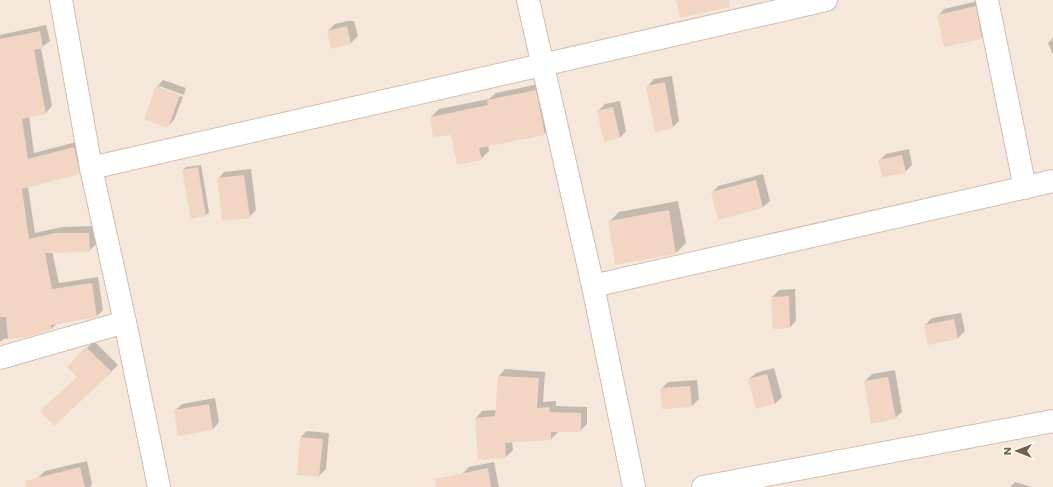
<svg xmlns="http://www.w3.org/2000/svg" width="1053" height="487" viewBox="0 0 1053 487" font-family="Poppins,sans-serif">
<rect width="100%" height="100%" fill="#fdf6ec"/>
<rect fill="#f5e8da" x="0" y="0" width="1053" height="487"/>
<g fill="#0003">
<polygon points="982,0 988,31 982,38 938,16 944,9"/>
<polygon points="348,21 354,21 358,36 351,43 332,48 328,31 335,24"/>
<polygon points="46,25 50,41 41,48 52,106 46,113 29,116 34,153 80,141 86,167 79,173 28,187 35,233 62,227 95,226 96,244 89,251 52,251 59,283 98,277 103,310 97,316 57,323 51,329 26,336 4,339 0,342 0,35"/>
<polygon points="1053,38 1053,54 1048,43"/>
<polygon points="672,76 679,121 673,127 648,86 654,79"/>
<polygon points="163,80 186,88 184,95 159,86 159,88 183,97 174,120 167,127 157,87"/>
<polygon points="543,83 552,126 544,134 488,145 489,151 481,159 452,133 431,117 439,109 489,99 496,93"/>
<polygon points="620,101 626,131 620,138 598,111 605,104"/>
<polygon points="909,149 912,165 905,172 880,160 886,154"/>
<polygon points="201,165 209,212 206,215 183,170 186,167"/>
<polygon points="251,169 256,210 249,217 218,179 224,172"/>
<polygon points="763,174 770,201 763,207 712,193 718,186"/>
<polygon points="678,201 686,243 676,253 616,264 609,222 619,212"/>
<polygon points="795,289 796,321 790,327 772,297 779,290"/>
<polygon points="961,313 965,331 958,338 929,344 925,325 932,318"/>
<polygon points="94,341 118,365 111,372 71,364"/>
<polygon points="774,368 782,397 775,404 749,379 756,373"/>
<polygon points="505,369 545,372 543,402 556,401 556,406 587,407 587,424 580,431 558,431 558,432 551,439 512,441 513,450 506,457 479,459 476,418 482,411 496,410 499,376"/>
<polygon points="895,370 902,412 895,418 865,381 872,374"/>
<polygon points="697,380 699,399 692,406 661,389 668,382"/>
<polygon points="215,398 219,422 213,429 175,411 182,404"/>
<polygon points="307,431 329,433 326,469 319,476 301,437"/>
<polygon points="87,461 92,484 90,487 40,487 38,478 45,471"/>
<polygon points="494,462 499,487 465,487 462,474 469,467"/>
<polygon points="1015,482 1032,487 1010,487"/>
</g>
<g fill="#f3d5c3">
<polygon points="676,0 729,0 730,7 680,18"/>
<polygon points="976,6 982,39 944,47 937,15"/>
<polygon points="347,26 351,44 331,49 327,31"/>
<polygon points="40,31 43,48 34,50 46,114 22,119 28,159 74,147 80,174 22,189 29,239 55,233 89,233 90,252 45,253 52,289 92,283 97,317 51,325 51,330 27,337 8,339 6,317 0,317 0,39"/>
<polygon points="665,82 673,128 655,132 646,86"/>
<polygon points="156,86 180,95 168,128 144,119"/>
<polygon points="536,90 545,135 479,148 482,160 457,165 451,135 433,137 430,117 488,105 487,100"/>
<polygon points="613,107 620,138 604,142 597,111"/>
<polygon points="902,155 906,173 882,177 878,160"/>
<polygon points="198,167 206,216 191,219 182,170"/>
<polygon points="244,175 250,218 222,221 217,178"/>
<polygon points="756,180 763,208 718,220 711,192"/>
<polygon points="669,210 676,254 615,265 608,221"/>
<polygon points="789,296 790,328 773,329 771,297"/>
<polygon points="954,319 958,339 928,345 924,325"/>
<polygon points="86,347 112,372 54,426 40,411 77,377 67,367"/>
<polygon points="767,374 775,404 756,409 748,379"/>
<polygon points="498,376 539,378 537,408 549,407 550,412 581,413 581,432 551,432 551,440 505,443 506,458 478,460 475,418 495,416"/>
<polygon points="888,377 896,419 871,424 864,381"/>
<polygon points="690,386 692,407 662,409 660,388"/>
<polygon points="209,404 213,430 178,436 174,410"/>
<polygon points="300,437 323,439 319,477 297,475"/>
<polygon points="80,467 85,487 26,487 25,481"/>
<polygon points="488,468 491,487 436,487 435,479"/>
</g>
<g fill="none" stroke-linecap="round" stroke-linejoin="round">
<defs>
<g id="street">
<polyline points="61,0 91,168 125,322 159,487"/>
<polyline points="528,0 593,286 634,487"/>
<polyline points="987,0 1025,188"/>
<polyline points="91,168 826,0"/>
<polyline points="593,286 1053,181"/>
<polyline points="0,358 125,322"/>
<polyline points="703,487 1053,421"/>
</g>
</defs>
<use href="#street" stroke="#d1beb0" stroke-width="24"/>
<use href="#street" stroke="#fff" stroke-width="22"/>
</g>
<g transform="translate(1017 451) rotate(270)" stroke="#fffaf3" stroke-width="3" paint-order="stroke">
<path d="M0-3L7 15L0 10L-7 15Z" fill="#7a5c4d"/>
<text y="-6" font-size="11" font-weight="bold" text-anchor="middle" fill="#7a5c4d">N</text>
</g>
</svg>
